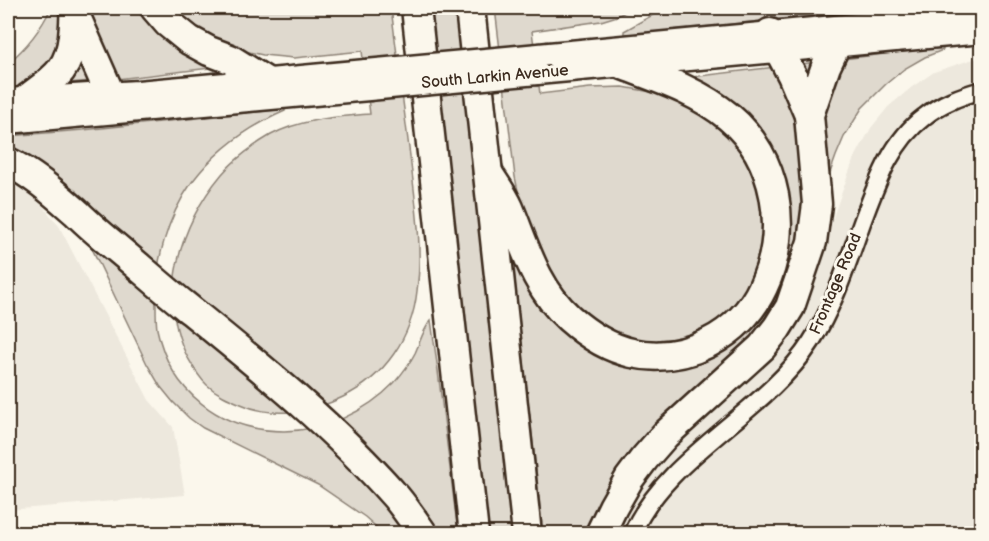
<svg xmlns="http://www.w3.org/2000/svg" width="989" height="541" viewBox="0 0 989 541" font-family="'Balsamiq Sans',sans-serif">
<rect width="100%" height="100%" fill="#fbf7ec"/>
<filter id="ink" filterUnits="userSpaceOnUse"><feTurbulence type="fractalNoise" baseFrequency=".0167" numOctaves="2"/><feDisplacementMap in="SourceGraphic" scale="12" xChannelSelector="R" yChannelSelector="G"/><feConvolveMatrix kernelMatrix="1 2 1 2 8 2 1 2 1" color-interpolation-filters="sRGB"/></filter>
<g filter="url(#ink)">
<g fill="#ede8dd">
<polygon points="981,58 981,533 611,534 639,488 666,454 798,315 853,161 871,128 888,107 912,87 934,72 970,60"/>
<polygon points="8,175 15,179 37,199 59,226 149,400 173,427 185,495 8,510"/>
</g>
<g fill="#dfd9ce" stroke="#8d8276" stroke-width="1.5">
<path d="M 51,8 L 146,8 L 219,67 L 117,79 L 8,88 L 8,63 C 26,48 41,29 51,8 Z"/>
<path d="M 169,8 L 391,8 C 397,57 404,107 410,156 C 415,200 423,246 417,291 C 412,337 385,377 343,397 C 313,412 273,419 241,404 C 229,399 217,394 207,385 C 199,378 193,367 188,358 C 156,298 181,223 222,174 C 234,160 255,144 271,135 C 301,119 336,117 370,114 L 362,51 L 294,58 L 263,55 L 230,48 L 197,33 Z"/>
<polygon points="426,8 460,8 516,533 484,533"/>
<polygon points="495,8 633,8 617,16 601,21 532,31 540,94 590,88 623,87 657,93 686,103 708,116 741,149 755,176 762,205 764,229 760,256 754,275 745,293 731,312 714,326 672,343 648,343 624,339 602,328 576,308 556,285 524,219 515,177"/>
<polygon points="665,8 888,8 624,35 624,31"/>
<polygon points="943,47 943,50 925,57 904,69 886,84 862,108 844,137 836,156 783,305 591,533 543,533 510,237 603,351 729,340 782,198 683,78"/>
<path d="M 285,109 L 285,111 C 248,127 217,149 192,182 C 167,218 154,263 156,306 C 156,314 156,322 157,329 C 170,392 221,431 284,431 C 325,431 366,412 394,383 C 401,375 410,363 415,353 C 420,342 423,330 431,320 L 438,371 L 458,533 L 383,533 L 365,517 L 318,485 L 203,428 L 189,418 L 173,402 L 160,386 L 147,364 L 87,238 L 8,154 L 8,136 L 83,130 Z"/>
</g>
<g fill="none" stroke-linecap="round" stroke-linejoin="round">
<defs>
<path id="street" d="M 632,534 C 666,455 765,414 811,342 C 835,305 849,258 864,217 C 878,180 892,141 924,117 C 941,103 961,96 982,90"/>
<g id="secondary">
<polyline points="549,54 982,13"/>
<polyline points="537,73 982,32"/>
<polyline points="8,100 138,92 366,71"/>
<polyline points="8,122 369,89"/>
</g>
<g id="highway">
<polyline points="155,8 168,23 189,40 209,51 230,59 265,81"/>
<polyline points="416,8 474,534"/>
<polyline points="470,8 527,534"/>
<polyline points="940,8 961,15"/>
<polyline points="76,17 110,94"/>
<polyline points="770,33 792,75 809,115"/>
<path d="M 27,99 C 53,79 69,72 73,36 C 74,26 75,17 74,8"/>
<path d="M 8,162 C 34,175 55,194 77,213 C 92,228 108,241 125,255 C 145,272 164,289 184,305 C 258,365 333,425 396,497 C 406,509 414,521 423,534"/>
<path d="M 488,173 C 495,184 504,196 509,208 C 525,247 536,288 569,318 C 587,334 609,348 632,353 C 685,365 741,335 763,287 C 790,230 777,157 729,117 C 698,91 660,79 623,65"/>
<polyline points="600,534 613,507 629,479 644,459 665,435 762,347 777,328 790,307 812,242 817,204 809,115 826,66 836,45"/>
</g>
</defs>
<use href="#street" stroke="#3b2a1e" stroke-width="21"/>
<use href="#secondary" stroke="#3b2a1e" stroke-width="27"/>
<use href="#highway" stroke="#3b2a1e" stroke-width="33"/>
<use href="#street" stroke="#fbf7ec" stroke-width="16"/>
<use href="#secondary" stroke="#fbf7ec" stroke-width="22"/>
<use href="#highway" stroke="#fbf7ec" stroke-width="28"/>
<defs>
<g id="secondary-bridge">
<polyline points="366,71 549,54"/>
<polyline points="369,89 537,73"/>
</g>
</defs>
<use href="#secondary-bridge" stroke="#3b2a1e" stroke-width="27" stroke-linecap="butt"/>
<use href="#secondary-bridge" stroke="#fbf7ec" stroke-width="22"/>
</g>
</g>
<g text-anchor="middle" dominant-baseline="central" stroke-width="6" stroke-linejoin="round" paint-order="stroke">
<g font-size="16" fill="#3b2a1e" stroke="#fbf7ec">
<text transform="translate(495 77) rotate(-5)">South Larkin Avenue</text>
<text transform="translate(836 284) rotate(-67)">Frontage Road</text>
</g>
</g>
<rect width="989" height="541" fill="none" stroke="#fbf7ec" stroke-width="30"/>
<rect x="15" y="15" width="959" height="511" fill="none" stroke="#3b2a1e" stroke-width="2" filter="url(#ink)"/>
</svg>
